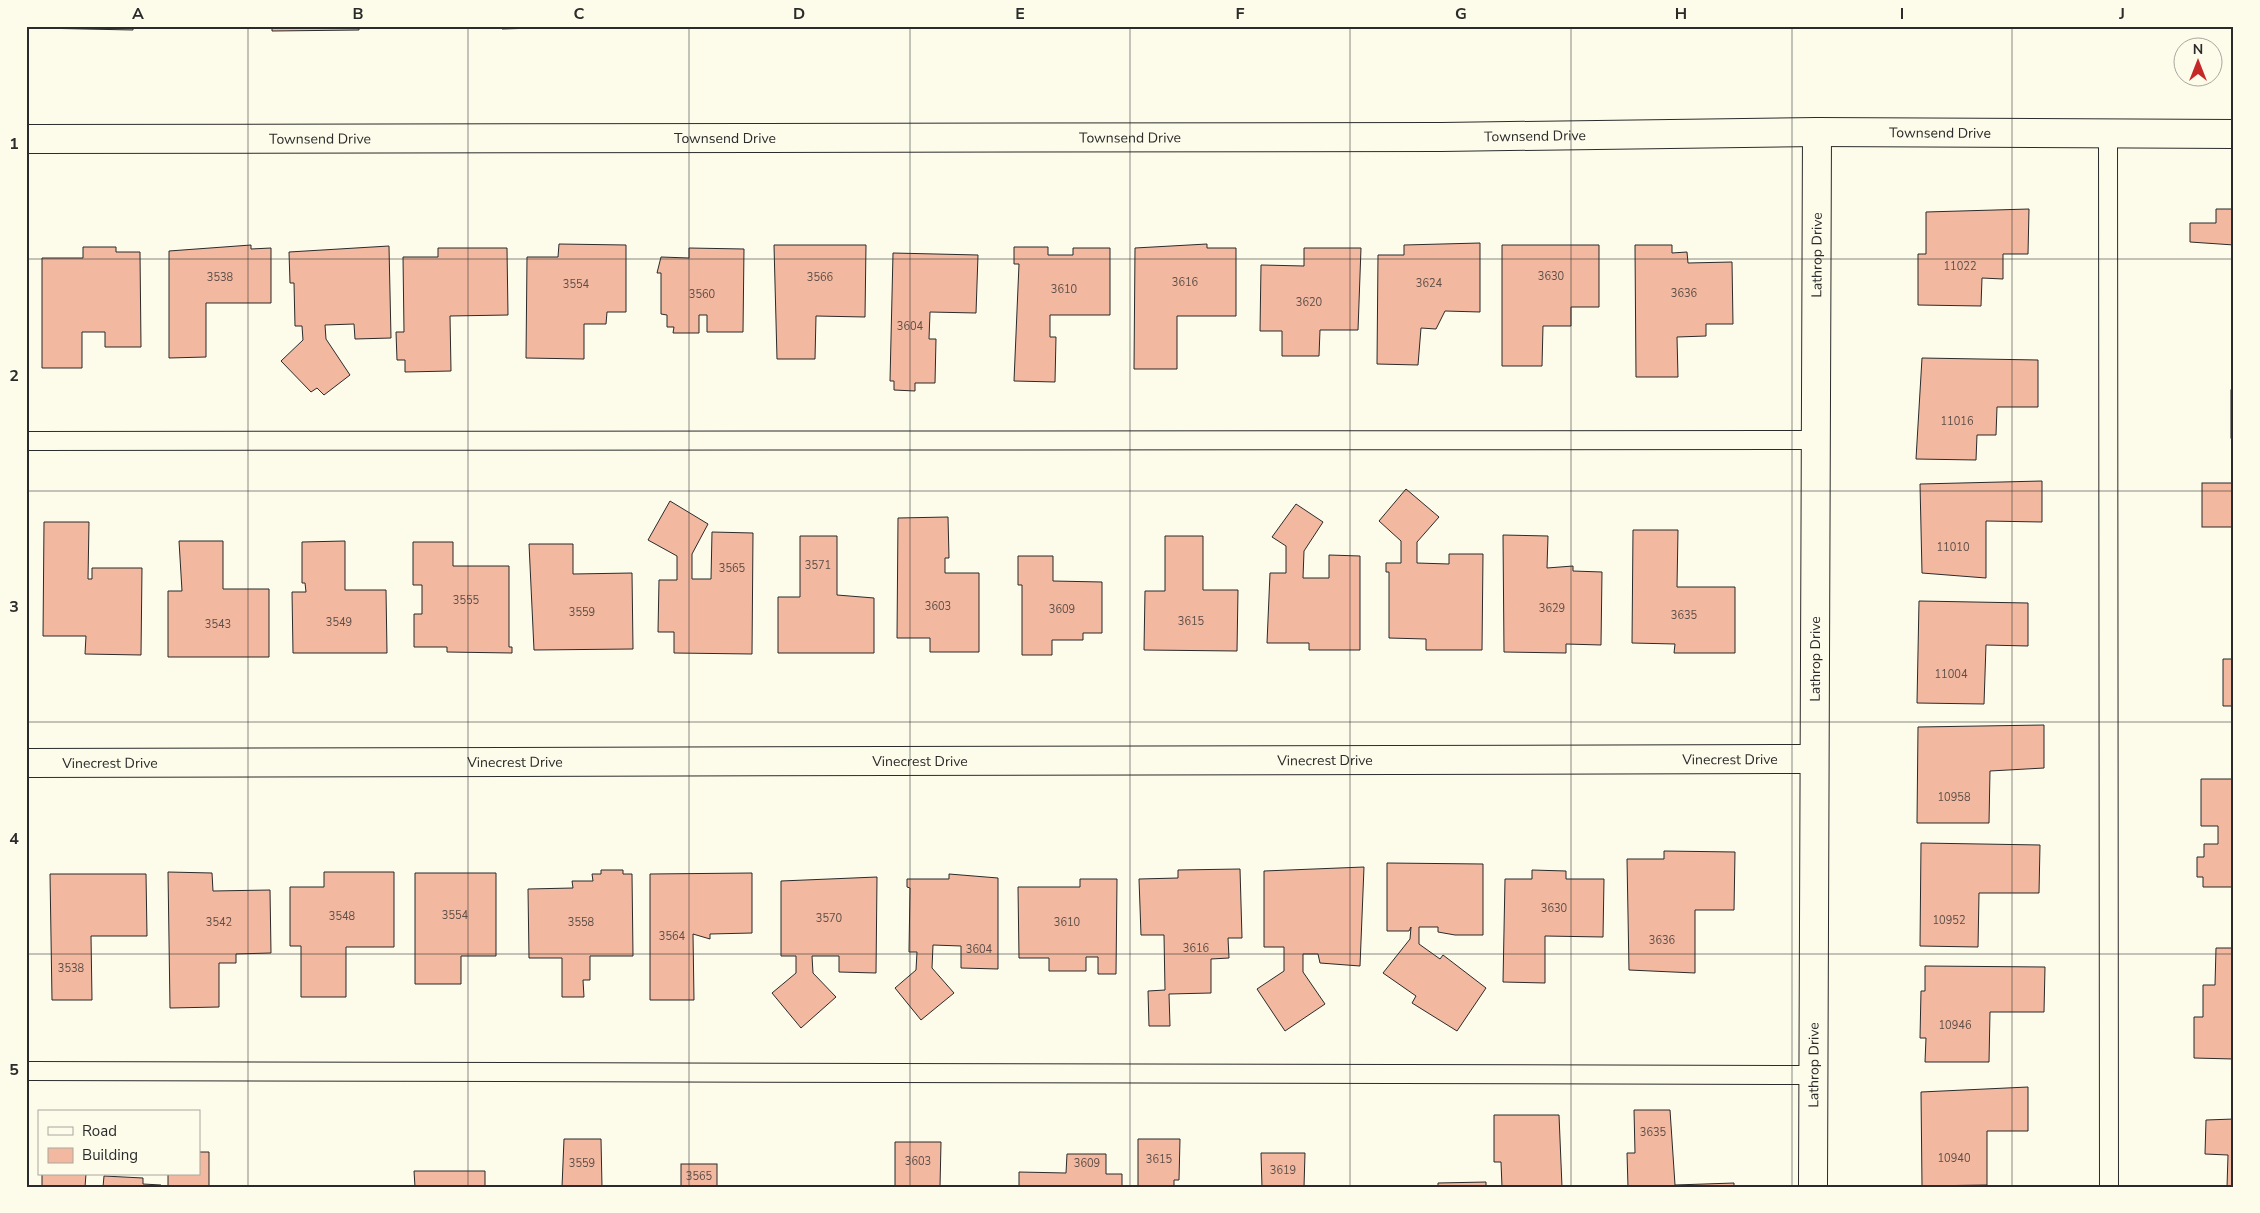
<svg xmlns="http://www.w3.org/2000/svg" width="2260" height="1213" viewBox="0 0 2260 1213" font-family="'Nunito Sans',sans-serif">
<rect width="100%" height="100%" fill="#fdfbea"/>
<g fill="#f2b8a0" stroke="#2b2b2b">
<polygon points="37,26 133,26 133,30 37,28"/>
<polygon points="272,26 359,26 359,30 272,31"/>
<polygon points="502,26 608,26 502,29"/>
<polygon points="640,26 726,26 726,28 640,27"/>
<rect x="742" y="26" width="55" height="2"/>
<rect x="986" y="26" width="96" height="2"/>
<polygon points="1129,26 1172,26 1172,28 1129,27"/>
<polygon points="2029,209 2028,254 2003,254 2003,279 1982,278 1981,306 1918,305 1918,254 1926,254 1926,212"/>
<polygon points="2216,209 2234,209 2234,245 2190,242 2190,223 2216,223"/>
<polygon points="1480,243 1480,312 1445,311 1436,329 1421,328 1418,365 1377,364 1378,255 1404,255 1404,245"/>
<polygon points="559,244 626,245 626,312 607,312 606,324 584,324 584,359 526,358 527,257 558,257"/>
<polygon points="1207,244 1207,248 1236,248 1236,316 1177,316 1177,369 1134,369 1135,248"/>
<polygon points="251,245 251,249 271,248 271,303 206,303 206,357 169,358 169,251"/>
<polygon points="774,245 866,245 865,317 816,316 815,359 777,359"/>
<polygon points="1502,245 1599,245 1599,307 1571,307 1571,326 1543,326 1542,366 1502,366"/>
<polygon points="1635,245 1672,245 1672,253 1687,252 1688,263 1732,262 1733,324 1706,324 1706,336 1677,337 1678,377 1636,377"/>
<polygon points="389,246 391,338 355,339 354,324 325,325 326,339 350,375 324,395 317,388 311,392 281,361 303,340 302,326 295,326 294,283 290,283 289,252"/>
<polygon points="83,247 116,247 116,252 140,252 141,347 105,347 105,332 82,332 82,368 42,368 42,258 83,258"/>
<polygon points="1014,247 1048,247 1048,255 1073,255 1073,248 1110,248 1110,315 1050,315 1050,337 1056,337 1055,382 1014,381 1019,264 1014,264"/>
<polygon points="438,248 507,248 508,315 450,316 451,371 405,372 405,360 397,360 396,332 404,332 403,257 438,257"/>
<polygon points="689,248 744,249 743,332 707,332 707,315 699,315 699,333 673,333 674,327 667,327 667,315 661,314 661,273 657,273 661,257 689,258"/>
<polygon points="1304,248 1361,248 1358,330 1320,330 1319,356 1282,356 1282,331 1260,331 1261,265 1304,266"/>
<polygon points="893,253 978,255 976,313 930,312 929,339 936,339 935,383 915,383 915,391 894,390 894,381 890,381"/>
<polygon points="1922,358 2038,360 2038,407 1997,407 1996,435 1977,435 1976,460 1916,459"/>
<rect x="2231" y="390" width="3" height="48"/>
<polygon points="2042,481 2042,522 1986,521 1986,578 1922,573 1920,484"/>
<rect x="2202" y="483" width="32" height="44"/>
<polygon points="1406,489 1439,517 1417,542 1417,563 1449,564 1449,554 1483,554 1482,650 1426,650 1426,639 1389,638 1389,572 1386,572 1386,563 1401,563 1401,541 1379,521"/>
<polygon points="670,501 708,524 692,554 692,579 711,579 712,532 753,533 752,654 674,653 674,632 658,632 659,580 677,580 677,556 648,540"/>
<polygon points="1296,504 1323,522 1304,551 1303,578 1329,578 1329,555 1360,556 1360,650 1309,650 1309,643 1267,643 1270,573 1286,573 1286,546 1272,537"/>
<polygon points="948,517 949,558 945,558 945,573 979,573 979,652 930,652 930,638 897,638 898,518"/>
<polygon points="44,522 89,522 88,579 92,579 92,568 142,568 141,655 85,654 86,636 43,636"/>
<polygon points="1633,530 1678,530 1677,587 1735,587 1735,653 1674,653 1675,644 1632,643"/>
<polygon points="1503,535 1548,536 1547,568 1573,566 1573,571 1602,572 1601,645 1566,644 1566,653 1504,652"/>
<polygon points="800,536 837,536 837,595 874,598 874,653 778,653 778,597 800,597"/>
<polygon points="1165,536 1203,536 1203,590 1238,590 1237,651 1144,650 1145,591 1165,591"/>
<polygon points="179,541 223,541 223,589 269,589 269,657 168,657 168,591 182,591"/>
<polygon points="345,541 345,590 386,590 387,653 293,653 292,592 306,592 305,583 302,583 302,542"/>
<polygon points="413,542 453,542 453,566 509,566 509,647 512,647 512,653 447,652 447,647 414,647 414,614 422,614 422,585 413,585"/>
<polygon points="529,544 573,544 573,574 632,573 633,649 534,650"/>
<polygon points="1018,556 1053,556 1053,581 1102,582 1102,633 1083,633 1083,640 1052,640 1052,655 1022,655 1022,585 1018,585"/>
<polygon points="2233,582 2234,706 2223,706 2223,659 2233,659"/>
<polygon points="1919,601 2028,603 2028,646 1986,645 1984,704 1917,703"/>
<polygon points="2044,725 2044,768 1990,771 1989,823 1917,823 1918,727"/>
<polygon points="2201,779 2234,779 2234,887 2203,887 2203,877 2197,877 2197,857 2204,857 2204,844 2218,844 2218,826 2201,826"/>
<polygon points="1921,843 2040,845 2039,893 1979,893 1978,947 1920,946"/>
<polygon points="1664,851 1735,852 1734,910 1695,910 1695,973 1629,970 1627,859 1664,859"/>
<polygon points="1387,863 1483,864 1483,935 1455,935 1438,932 1438,927 1419,927 1419,944 1440,959 1443,955 1486,988 1457,1031 1412,1003 1416,996 1383,973 1410,939 1411,927 1409,931 1387,931"/>
<polygon points="1364,867 1360,966 1320,963 1318,954 1303,954 1303,972 1325,1004 1285,1031 1257,989 1284,971 1284,947 1264,947 1264,871"/>
<polygon points="1240,869 1242,938 1228,938 1229,958 1211,959 1211,993 1169,994 1170,1026 1149,1026 1148,991 1165,990 1164,935 1141,935 1139,879 1178,878 1178,870"/>
<polygon points="601,870 623,870 623,874 632,874 633,956 590,956 590,980 583,980 584,997 562,997 562,958 529,958 528,889 573,888 572,881 593,881 592,874 601,874"/>
<polygon points="1532,870 1566,871 1566,879 1604,879 1603,937 1545,936 1545,983 1503,982 1505,879 1532,879"/>
<polygon points="168,872 212,873 213,891 270,890 271,953 236,954 236,963 219,963 219,1007 170,1008"/>
<polygon points="324,872 394,872 394,947 346,947 346,997 301,997 301,946 290,946 290,887 324,887"/>
<polygon points="415,873 496,873 496,956 461,956 461,984 415,984"/>
<polygon points="752,873 752,933 710,934 710,939 693,934 694,1000 650,1000 650,874"/>
<polygon points="50,874 146,874 147,936 91,936 92,1000 52,1000"/>
<polygon points="949,874 998,878 998,969 961,968 961,946 933,945 932,968 954,993 921,1020 895,988 916,970 917,952 909,952 910,888 907,887 907,879 949,879"/>
<polygon points="26,875 27,976 26,976"/>
<polygon points="877,877 876,973 839,972 839,956 812,956 813,973 836,997 801,1028 772,993 796,973 796,956 781,956 781,881"/>
<polygon points="1080,879 1117,879 1116,974 1098,974 1098,957 1086,957 1086,971 1049,971 1049,958 1019,958 1018,887 1080,887"/>
<polygon points="2216,948 2234,948 2234,1059 2194,1058 2194,1017 2203,1017 2203,985 2215,985"/>
<polygon points="1925,966 2045,967 2044,1012 1990,1012 1989,1062 1925,1062 1926,1038 1920,1038 1921,991 1925,991"/>
<polygon points="2028,1087 2028,1131 1987,1131 1987,1185 1922,1186 1921,1092"/>
<polygon points="1634,1110 1670,1110 1675,1185 1734,1183 1734,1187 1628,1187 1627,1153 1635,1153"/>
<polygon points="1494,1115 1559,1115 1562,1187 1502,1187 1501,1162 1494,1162"/>
<polygon points="2234,1119 2234,1187 2227,1187 2228,1155 2205,1154 2206,1120"/>
<polygon points="564,1139 601,1139 602,1187 562,1187"/>
<polygon points="1138,1139 1180,1139 1179,1180 1174,1180 1174,1187 1138,1187"/>
<polygon points="895,1142 941,1142 940,1187 895,1187"/>
<polygon points="199,1152 209,1152 209,1187 168,1187 168,1174 199,1174"/>
<polygon points="1261,1153 1305,1153 1304,1187 1262,1187"/>
<polygon points="1067,1154 1106,1154 1106,1174 1122,1174 1122,1187 1019,1187 1019,1172 1066,1173"/>
<rect x="681" y="1164" width="36" height="23"/>
<polygon points="414,1171 485,1171 485,1187 415,1187"/>
<polygon points="42,1174 86,1174 85,1187 42,1187"/>
<polygon points="104,1176 143,1178 143,1184 161,1185 161,1187 103,1187"/>
<polygon points="1486,1182 1486,1187 1438,1187 1438,1183"/>
</g>
<g fill="none" stroke-linecap="round" stroke-linejoin="round">
<defs>
<g id="lane">
<polyline points="2108,133 2109,1187"/>
<polyline points="26,441 1815,440"/>
<polyline points="26,1071 1813,1075"/>
</g>
<g id="street">
<path id="s1" d="M 26,139 L 1441,137 L 1817,132 L 2234,134"/>
<path id="s2" d="M 26,763 L 1813,759"/>
<path id="s3" d="M 1813,1187 L 1817,132"/>
</g>
</defs>
<use href="#lane" stroke="#2b2b2b" stroke-width="20"/>
<use href="#street" stroke="#2b2b2b" stroke-width="30"/>
<use href="#lane" stroke="#fdfbea" stroke-width="18"/>
<use href="#street" stroke="#fdfbea" stroke-width="28"/>
</g>
<path fill="none" stroke="#2b2b2b" stroke-width="1" stroke-opacity="0.55" d="M 248,26 L 248,1187M 468,26 L 468,1187M 689,26 L 689,1187M 910,26 L 910,1187M 1130,26 L 1130,1187M 1350,26 L 1350,1187M 1571,26 L 1571,1187M 1792,26 L 1792,1187M 2012,26 L 2012,1187M 26,259 L 2234,259M 26,491 L 2234,491M 26,722 L 2234,722M 26,954 L 2234,954"/>
<g text-anchor="middle" dominant-baseline="central" stroke-width="4" stroke-linejoin="round" paint-order="stroke">
<g font-size="11" fill="#5d4e48">
<text x="1960" y="266">11022</text>
<text x="1551" y="276">3630</text>
<text x="220" y="277">3538</text>
<text x="820" y="277">3566</text>
<text x="1185" y="282">3616</text>
<text x="1429" y="283">3624</text>
<text x="576" y="284">3554</text>
<text x="1064" y="289">3610</text>
<text x="1684" y="293">3636</text>
<text x="702" y="294">3560</text>
<text x="1309" y="302">3620</text>
<text x="910" y="326">3604</text>
<text x="1957" y="421">11016</text>
<text x="1953" y="547">11010</text>
<text x="818" y="565">3571</text>
<text x="732" y="568">3565</text>
<text x="466" y="600">3555</text>
<text x="938" y="606">3603</text>
<text x="1552" y="608">3629</text>
<text x="1062" y="609">3609</text>
<text x="582" y="612">3559</text>
<text x="1684" y="615">3635</text>
<text x="1191" y="621">3615</text>
<text x="339" y="622">3549</text>
<text x="218" y="624">3543</text>
<text x="1951" y="674">11004</text>
<text x="1954" y="797">10958</text>
<text x="1554" y="908">3630</text>
<text x="455" y="915">3554</text>
<text x="342" y="916">3548</text>
<text x="829" y="918">3570</text>
<text x="1949" y="920">10952</text>
<text x="219" y="922">3542</text>
<text x="581" y="922">3558</text>
<text x="1067" y="922">3610</text>
<text x="672" y="936">3564</text>
<text x="1662" y="940">3636</text>
<text x="1196" y="948">3616</text>
<text x="979" y="949">3604</text>
<text x="71" y="968">3538</text>
<text x="1955" y="1025">10946</text>
<text x="1653" y="1132">3635</text>
<text x="1954" y="1158">10940</text>
<text x="1159" y="1159">3615</text>
<text x="918" y="1161">3603</text>
<text x="582" y="1163">3559</text>
<text x="1087" y="1163">3609</text>
<text x="1283" y="1170">3619</text>
<text x="699" y="1176">3565</text>
</g>
<g font-size="14" fill="#2b2b2b" stroke="#fdfbea">
<text stroke="none"><textPath href="#s1" startOffset="1914">Townsend Drive</textPath></text>
<text stroke="none"><textPath href="#s1" startOffset="1509">Townsend Drive</textPath></text>
<text stroke="none"><textPath href="#s1" startOffset="1104">Townsend Drive</textPath></text>
<text stroke="none"><textPath href="#s1" startOffset="699">Townsend Drive</textPath></text>
<text stroke="none"><textPath href="#s1" startOffset="294">Townsend Drive</textPath></text>
<text stroke="none"><textPath href="#s3" startOffset="932">Lathrop Drive</textPath></text>
<text stroke="none"><textPath href="#s3" startOffset="528">Lathrop Drive</textPath></text>
<text stroke="none"><textPath href="#s2" startOffset="1299">Vinecrest Drive</textPath></text>
<text stroke="none"><textPath href="#s2" startOffset="1704">Vinecrest Drive</textPath></text>
<text stroke="none"><textPath href="#s2" startOffset="894">Vinecrest Drive</textPath></text>
<text stroke="none"><textPath href="#s2" startOffset="489">Vinecrest Drive</textPath></text>
<text stroke="none"><textPath href="#s2" startOffset="84">Vinecrest Drive</textPath></text>
<text stroke="none"><textPath href="#s3" startOffset="122">Lathrop Drive</textPath></text>
</g>
</g>
<rect width="2260" height="1213" fill="none" stroke="#fdfbea" stroke-width="55"/>
<rect x="38" y="1110" width="162" height="65" fill="#fdfbea" stroke="#a9a89e"/>
<rect x="48" y="1127" width="25" height="8" fill="#fdfbea" stroke="#a9a89e"/>
<text x="82" y="1136" font-size="15" fill="#2b2b2b">Road</text>
<rect x="48" y="1148" width="25" height="15" fill="#f2b8a0" stroke="#a9a89e"/>
<text x="82" y="1160" font-size="15" fill="#2b2b2b">Building</text>
<g transform="translate(2198 62)"><circle r="24" fill="#fdfbea" stroke="#a9a89e"/>
<path d="M0-4L9 19L0 12L-9 19Z" fill="#c62828"/>
<text y="-8" font-size="14" font-weight="bold" text-anchor="middle" fill="#2b2b2b">N</text>
</g>
<rect x="28" y="28" width="2204" height="1158" fill="none" stroke="#2b2b2b" stroke-width="2"/>
<g font-size="16" text-anchor="middle" font-weight="bold" fill="#2b2b2b">
<text x="138" y="19">A</text>
<text x="358" y="19">B</text>
<text x="579" y="19">C</text>
<text x="799" y="19">D</text>
<text x="1020" y="19">E</text>
<text x="1240" y="19">F</text>
<text x="1461" y="19">G</text>
<text x="1681" y="19">H</text>
<text x="1902" y="19">I</text>
<text x="2122" y="19">J</text>
<text x="14" y="149">1</text>
<text x="14" y="381">2</text>
<text x="14" y="612">3</text>
<text x="14" y="844">4</text>
<text x="14" y="1075">5</text>
</g>
</svg>
